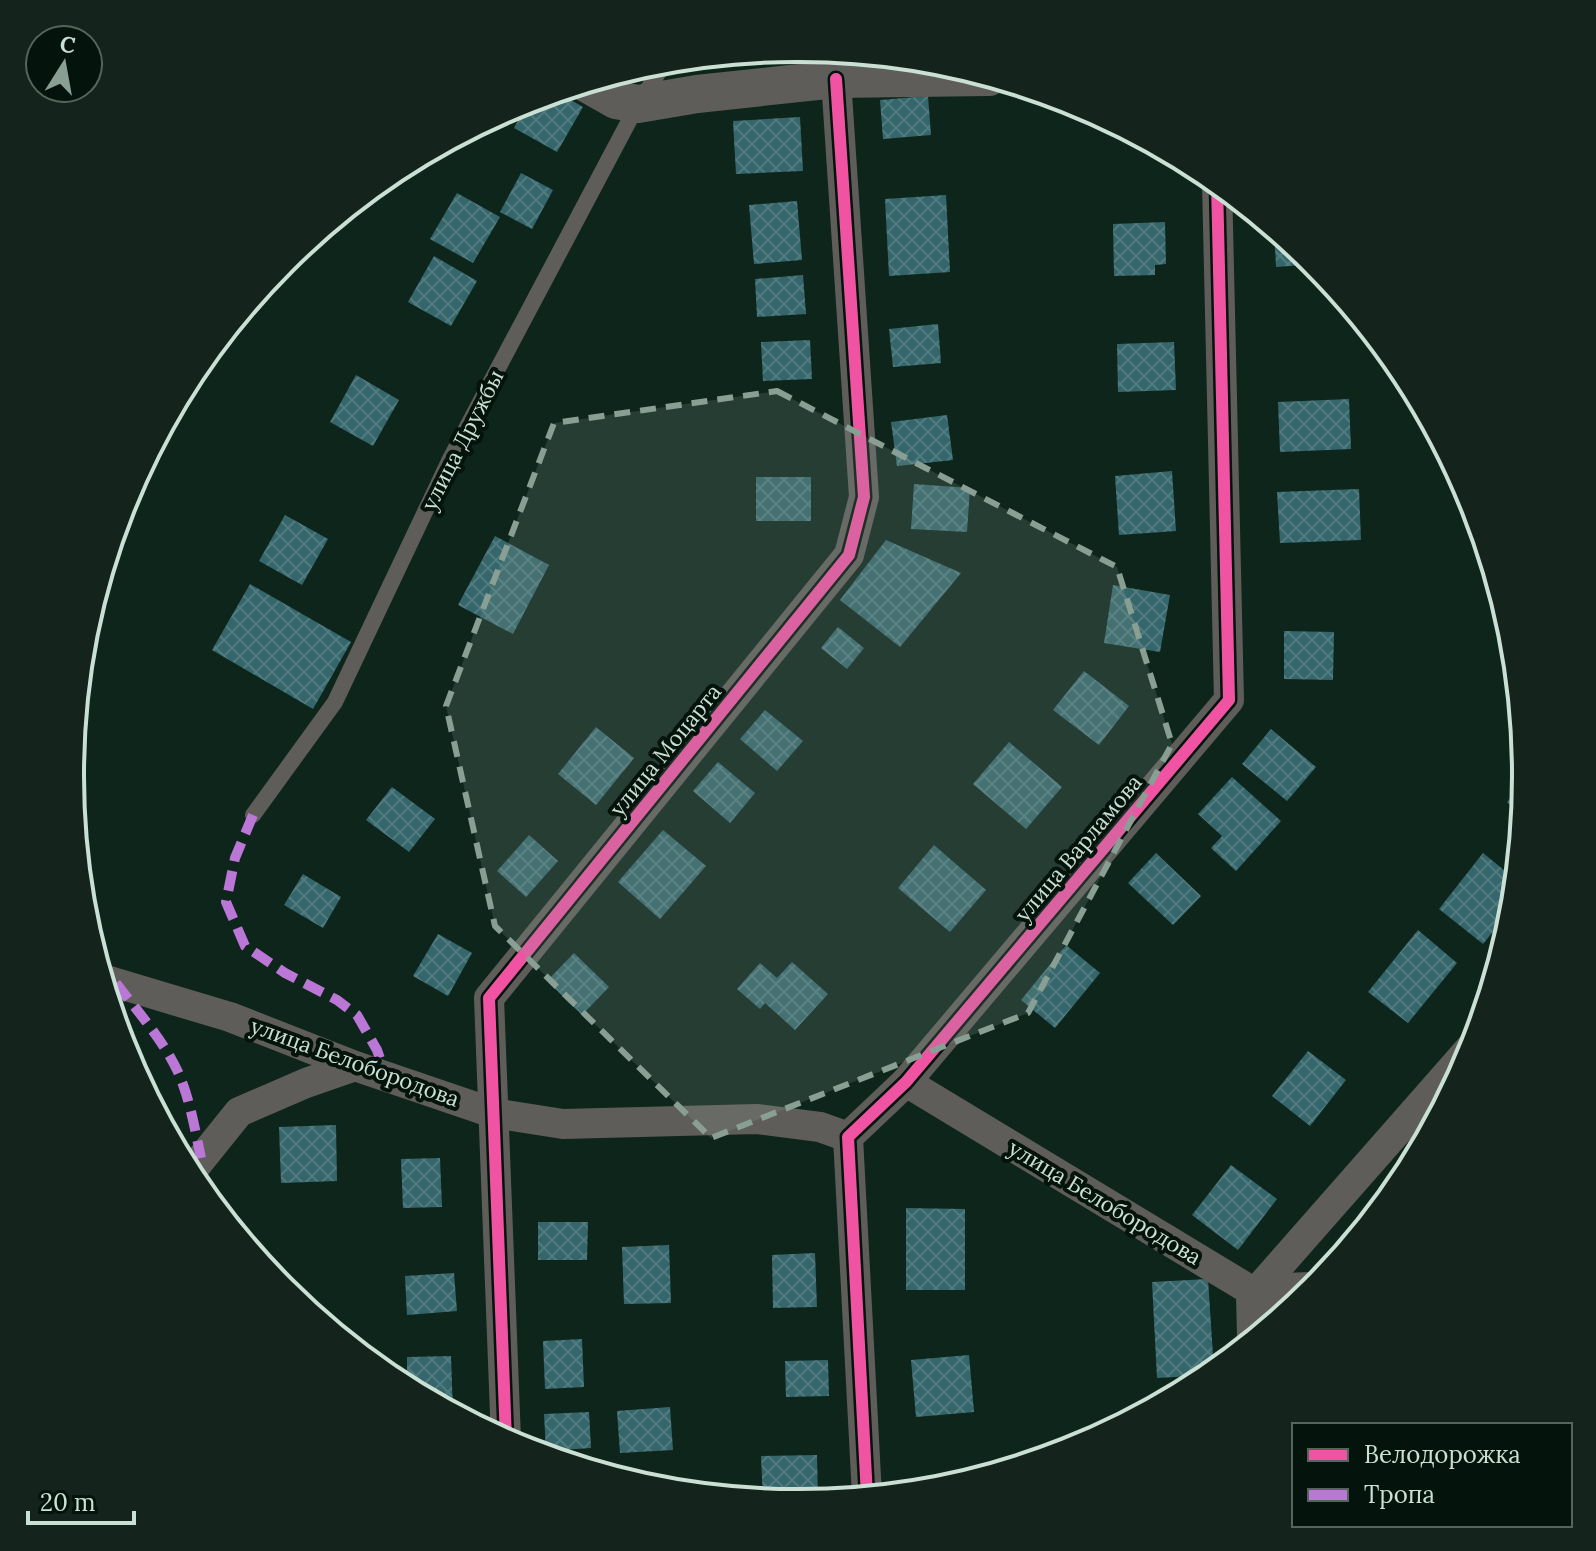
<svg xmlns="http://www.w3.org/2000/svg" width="1596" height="1551" viewBox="0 0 1596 1551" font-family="Lora,serif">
<defs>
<pattern id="building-cross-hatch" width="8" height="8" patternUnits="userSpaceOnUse" patternTransform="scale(2)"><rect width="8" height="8" fill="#35666b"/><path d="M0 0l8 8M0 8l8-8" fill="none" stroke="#517c7f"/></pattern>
</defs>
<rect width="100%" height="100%" fill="#0e251c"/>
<g fill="url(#building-cross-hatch)">
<polygon points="557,92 583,107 557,152 514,128 530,100"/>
<polygon points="928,96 931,135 883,139 880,100"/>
<polygon points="800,117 803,171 736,174 733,121"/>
<polygon points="1109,121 1130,132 1110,133"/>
<polygon points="521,173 553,190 532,229 500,212"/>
<polygon points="457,193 500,217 473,263 430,239"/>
<polygon points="946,195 950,272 889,276 885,199"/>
<polygon points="797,201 802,260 754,264 749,205"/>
<polygon points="1165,222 1166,264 1155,265 1155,275 1114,276 1113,224"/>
<polygon points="1274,230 1313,261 1315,264 1276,267"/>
<polygon points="434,256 477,281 451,326 408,302"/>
<polygon points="803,275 806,314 757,317 755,279"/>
<polygon points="938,324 941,363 893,367 889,329"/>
<polygon points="810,340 812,379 763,381 761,342"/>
<polygon points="1174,342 1176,390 1118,392 1117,344"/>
<polygon points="356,375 399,400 373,446 330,422"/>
<polygon points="1349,399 1351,449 1280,452 1278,402"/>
<polygon points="947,415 953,460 897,466 891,422"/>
<polygon points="1172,471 1176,531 1119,535 1115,476"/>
<rect x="756" y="477" width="55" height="44"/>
<polygon points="914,484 970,488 967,532 911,529"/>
<polygon points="1359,489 1361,540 1280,543 1277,492"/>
<polygon points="285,515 328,539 302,585 259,561"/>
<polygon points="495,536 549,565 513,634 458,605"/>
<polygon points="886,540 961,573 900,647 840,600"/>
<polygon points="250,584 351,642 313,709 212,650"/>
<polygon points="1113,585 1170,595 1160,652 1104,643"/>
<polygon points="838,627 864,648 847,669 821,648"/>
<polygon points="1284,631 1334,632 1333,680 1284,679"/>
<polygon points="1084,671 1129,706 1099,745 1053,710"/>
<polygon points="765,710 803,741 777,771 740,739"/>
<polygon points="596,727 634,758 596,805 558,774"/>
<polygon points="1271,729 1316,767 1287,801 1242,764"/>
<polygon points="1009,742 1062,787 1026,829 973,784"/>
<polygon points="718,762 755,793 730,823 693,791"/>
<polygon points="1232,777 1281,821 1236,871 1211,848 1222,836 1198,814"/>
<polygon points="1525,782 1525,784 1522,816 1507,802"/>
<polygon points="392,787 435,819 409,852 366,820"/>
<polygon points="663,830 706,866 660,919 618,882"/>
<polygon points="529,835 558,861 526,897 497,871"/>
<polygon points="934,845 986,890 950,932 898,888"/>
<polygon points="1156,853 1201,896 1173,925 1128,883"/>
<polygon points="1483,853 1515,879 1512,908 1483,944 1439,909"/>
<polygon points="303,874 341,897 323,928 284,905"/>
<polygon points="1418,930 1457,963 1408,1023 1368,992"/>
<polygon points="438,934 472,953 448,996 413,976"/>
<polygon points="1066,945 1100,973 1055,1028 1021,1000"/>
<polygon points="574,953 609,987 582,1015 547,981"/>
<polygon points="792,962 828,994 795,1030 765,1003 760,1009 737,989 760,963 777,978"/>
<polygon points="1308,1051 1346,1080 1310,1126 1272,1096"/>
<polygon points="336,1125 337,1181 281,1183 279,1127"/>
<polygon points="440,1158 442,1207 403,1208 401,1159"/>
<polygon points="1231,1165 1277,1199 1238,1250 1192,1215"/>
<polygon points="906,1208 965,1209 965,1290 906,1290"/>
<polygon points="538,1222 588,1222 587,1260 538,1260"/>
<polygon points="669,1245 671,1303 624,1304 622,1247"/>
<polygon points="815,1253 817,1307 773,1308 772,1255"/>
<polygon points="271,1254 273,1277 255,1255"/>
<polygon points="454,1273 457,1311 407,1315 405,1276"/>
<polygon points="1208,1279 1214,1371 1208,1375 1157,1378 1152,1282"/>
<polygon points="582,1339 584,1387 545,1389 543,1341"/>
<polygon points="969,1355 974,1412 916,1417 911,1360"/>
<polygon points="451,1356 453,1412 407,1388 407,1357"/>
<polygon points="828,1360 829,1396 786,1397 785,1361"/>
<polygon points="670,1407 673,1450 620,1453 617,1411"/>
<polygon points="589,1412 591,1448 546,1451 544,1414"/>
<polygon points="817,1455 818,1501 798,1503 763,1500 761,1456"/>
<polygon points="592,1460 593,1470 567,1462"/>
<polygon points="965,1480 939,1489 920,1491 920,1483"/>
</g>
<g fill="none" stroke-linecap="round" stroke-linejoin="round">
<polyline stroke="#5f5d59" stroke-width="16" points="253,815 335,702 450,459 638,104 666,61"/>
<g stroke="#5f5d59" stroke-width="30">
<polyline points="103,979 230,1017 355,1066 493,1113 563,1124 757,1119 820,1127 848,1137"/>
<polyline points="906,1082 1255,1293 1473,1045"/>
<polyline points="190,1173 239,1112 306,1083 355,1066"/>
<polyline points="506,1440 489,998 849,555 864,497 836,79"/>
<polyline points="867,1496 848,1137 906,1082 1229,700 1217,183"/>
</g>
<g stroke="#5f5d59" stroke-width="38">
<polyline points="586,83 616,100 638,104 697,94 836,79 989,77"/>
<polyline points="1256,1336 1255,1293 1311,1291"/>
</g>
<g stroke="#ba77d6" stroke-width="10" stroke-dasharray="20 10" stroke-linecap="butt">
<polyline points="253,815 235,858 226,902 245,946 285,973 337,1000 357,1015 377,1050 386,1076"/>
<path d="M 116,983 C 138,1012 163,1040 178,1072 C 190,1099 195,1130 201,1158"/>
</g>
<defs>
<g id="cycleway">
<polyline points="506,1440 489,998 849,555 864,497 836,79"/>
<polyline points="867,1496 848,1137 906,1082 1229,700 1217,183"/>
</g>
</defs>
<use href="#cycleway" stroke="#04130b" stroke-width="17"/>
<use href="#cycleway" stroke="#f153a3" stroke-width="12"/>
</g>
<path fill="#899f94" fill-opacity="0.2" stroke="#899f94" stroke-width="6" stroke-dasharray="16 10" stroke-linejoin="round" d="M 777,391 L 1117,567 L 1172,744 L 1028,1013 L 711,1138 L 495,926 L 446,706 L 554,423 Z"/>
<g text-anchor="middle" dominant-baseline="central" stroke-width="8" stroke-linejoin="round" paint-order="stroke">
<g font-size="22" fill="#cbe0d4" stroke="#04130b">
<text transform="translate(462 440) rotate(-63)">улица Дружбы</text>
<text transform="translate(665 750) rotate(-51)">улица Моцарта</text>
<text transform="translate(1078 848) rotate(-50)">улица Варламова</text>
<text transform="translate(355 1062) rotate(20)">улица Белобородова</text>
<text transform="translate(1105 1202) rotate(31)">улица Белобородова</text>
</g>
</g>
<path d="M0 0H1596V1551H0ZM797 62H799A713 713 0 0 1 1512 775V776A713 713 0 0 1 799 1489H797A713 713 0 0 1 84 776V775A713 713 0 0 1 797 62Z" fill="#14231b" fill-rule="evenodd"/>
<path fill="none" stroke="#cbe0d4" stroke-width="4" d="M797 62H799A713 713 0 0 1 1512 775V776A713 713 0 0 1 799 1489H797A713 713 0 0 1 84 776V775A713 713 0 0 1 797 62Z"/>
<rect x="1292" y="1423" width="280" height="104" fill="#04130b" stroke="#54655b" stroke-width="2"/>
<rect x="1308" y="1449" width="40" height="12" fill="#f153a3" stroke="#54655b" stroke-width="2"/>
<text x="1364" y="1463" font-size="24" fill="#cbe0d4">Велодорожка</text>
<rect x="1308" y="1489" width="40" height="12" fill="#ba77d6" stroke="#54655b" stroke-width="2"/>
<text x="1364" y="1503" font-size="24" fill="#cbe0d4">Тропа</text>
<g transform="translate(64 64) rotate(11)"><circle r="38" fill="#04130b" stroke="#54655b" stroke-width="2"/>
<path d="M0-6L14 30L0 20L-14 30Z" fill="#899f94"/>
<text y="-12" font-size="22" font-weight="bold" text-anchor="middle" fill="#cbe0d4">С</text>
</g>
<path d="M28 1511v12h106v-12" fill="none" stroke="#cbe0d4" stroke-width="4"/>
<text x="40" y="1511" font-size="24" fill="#cbe0d4" stroke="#04130b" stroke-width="6" paint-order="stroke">20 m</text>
</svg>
